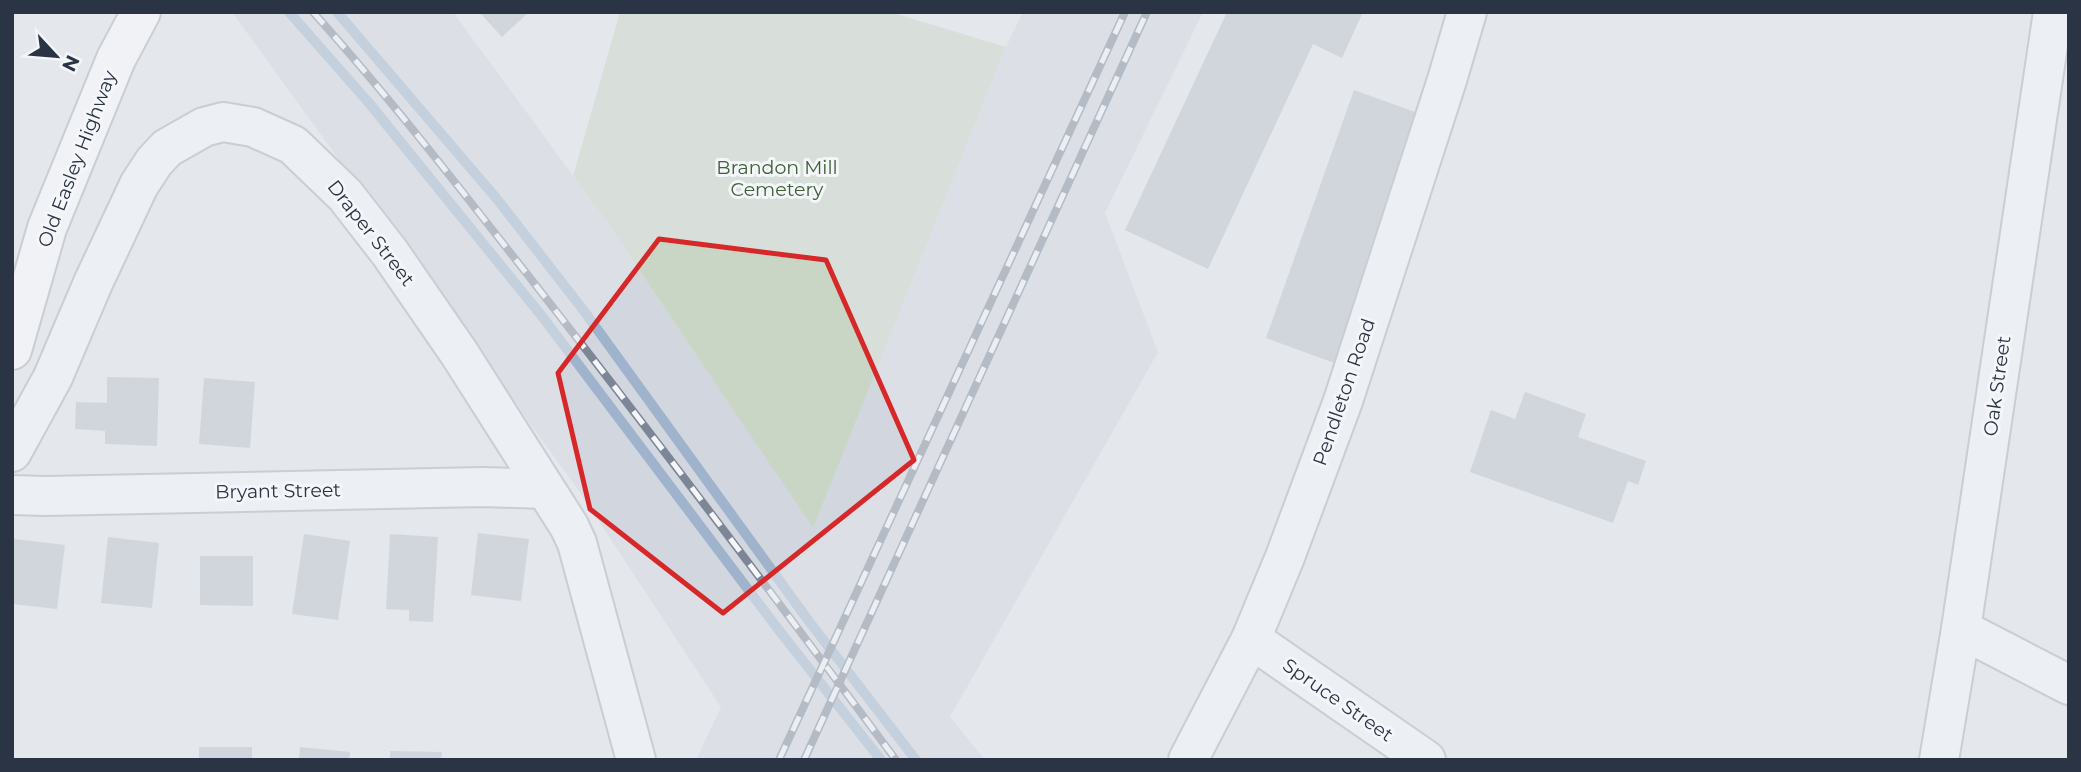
<svg xmlns="http://www.w3.org/2000/svg" width="2081" height="772" viewBox="0 0 2081 772" font-family="Montserrat,sans-serif">
<rect width="100%" height="100%" fill="#e4e7ec"/>
<polygon fill="#d2d6de" points="232,12 453,12 604,218 813,527 1006,47 1023,12 1203,12 1105,213 1158,352 950,717 985,760 696,760 721,707 579,491"/>
<polygon fill="#c9d6c5" points="620,12 890,12 1006,47 813,528 604,218 573,176"/>
<g fill="none" stroke-linecap="round" stroke-linejoin="round">
<g stroke="#9fb4cc" stroke-width="10">
<polyline points="289,12 369,103 541,315 778,629 881,760"/>
<polyline points="337,12 497,199 584,311 808,620 916,760"/>
</g>
</g>
<g fill="#bbc0ca">
<polygon points="479,12 529,12 502,37"/>
<polygon points="1227,12 1363,12 1342,58 1313,44 1208,269 1125,230"/>
<polygon points="1354,90 1429,117 1340,365 1266,338"/>
<polygon points="107,377 159,378 157,446 105,444 105,431 75,429 76,402 107,403"/>
<polygon points="204,378 255,382 250,448 199,444"/>
<polygon points="1525,392 1586,414 1578,437 1646,461 1638,485 1628,481 1613,523 1470,472 1491,410 1515,419"/>
<polygon points="478,533 529,539 521,601 471,595"/>
<polygon points="304,534 350,541 338,620 292,614"/>
<polygon points="390,534 438,537 433,622 409,621 409,610 386,609"/>
<polygon points="108,537 159,543 152,608 101,603"/>
<polygon points="14,539 65,545 57,609 12,604"/>
<polygon points="200,556 253,556 253,606 200,605"/>
<rect x="199" y="747" width="53" height="13"/>
<polygon points="300,747 350,752 349,760 299,760"/>
<polygon points="390,751 442,752 441,760 390,760"/>
</g>
<g fill="none" stroke-linecap="round" stroke-linejoin="round">
<defs>
<g id="minor">
<polyline points="12,452 53,377 93,283 139,185 154,162 167,148 204,127 223,122 253,127 293,145 345,195 390,253 459,353 569,526 577,543 636,760"/>
<polyline points="12,495 46,496 483,487 545,489"/>
<polyline points="1961,629 2069,685"/>
<polyline points="1251,639 1426,760"/>
<polyline points="1939,760 1961,629 2053,12"/>
</g>
<polyline id="tertiary" points="1188,760 1251,639 1285,557 1343,401 1447,80 1467,12"/>
<polyline id="secondary" points="12,350 47,228 116,59 141,12"/>
</defs>
<use href="#minor" stroke="#a9aeb7" stroke-width="42"/>
<use href="#tertiary" stroke="#a9aeb7" stroke-width="42"/>
<use href="#secondary" stroke="#a9aeb7" stroke-width="42"/>
<use href="#minor" stroke="#f7f8fa" stroke-width="38"/>
<use href="#tertiary" stroke="#f7f8fa" stroke-width="38"/>
<use href="#secondary" stroke="#fff" stroke-width="38"/>
<defs>
<g id="rail">
<path d="M 313,12 C 391,99 462,191 534,283 C 657,440 777,600 896,760"/>
<polyline points="779,760 1125,12"/>
<polyline points="804,760 1147,12"/>
</g>
</defs>
<use href="#rail" stroke="#7d8696" stroke-width="8"/>
<use href="#rail" stroke="#f4f6f9" stroke-width="5" stroke-dasharray="16" stroke-linecap="butt"/>
</g>
<path d="M0 0H2081V772H0ZM 659,239 L 826,260 L 914,460 L 723,613 L 590,509 L 558,373 Z" fill="#e4e7ec" fill-opacity=".55" fill-rule="evenodd"/>
<path fill="none" stroke="#d62828" stroke-width="5" stroke-linejoin="round" d="M 659,239 L 826,260 L 914,460 L 723,613 L 590,509 L 558,373 Z"/>
<g text-anchor="middle" dominant-baseline="central" stroke-width="6" stroke-linejoin="round" paint-order="stroke">
<g font-size="19" fill="#2b3445" stroke="#f4f6f9">
<text transform="translate(77 159) rotate(-69)">Old Easley Highway</text>
<text transform="translate(371 233) rotate(52)">Draper Street</text>
<text transform="translate(1997 386) rotate(-82)">Oak Street</text>
<text transform="translate(1344 392) rotate(-71)">Pendleton Road</text>
<text transform="translate(278 491) rotate(-1)">Bryant Street</text>
<text transform="translate(1338 700) rotate(35)">Spruce Street</text>
</g>
<g font-size="19" fill="#3f6138" stroke="#f4f6f9">
<text x="777" y="167">Brandon Mill<tspan x="777" dy="22">Cemetery</tspan></text>
</g>
</g>
<rect width="2081" height="772" fill="none" stroke="#2b3445" stroke-width="28"/>
<g transform="translate(56 56) rotate(116)" stroke="#f4f6f9" stroke-width="5" paint-order="stroke">
<path d="M0-5L12 26L0 18L-12 26Z" fill="#2b3445"/>
<text y="-10" font-size="19" font-weight="bold" text-anchor="middle" fill="#2b3445">N</text>
</g>
</svg>
